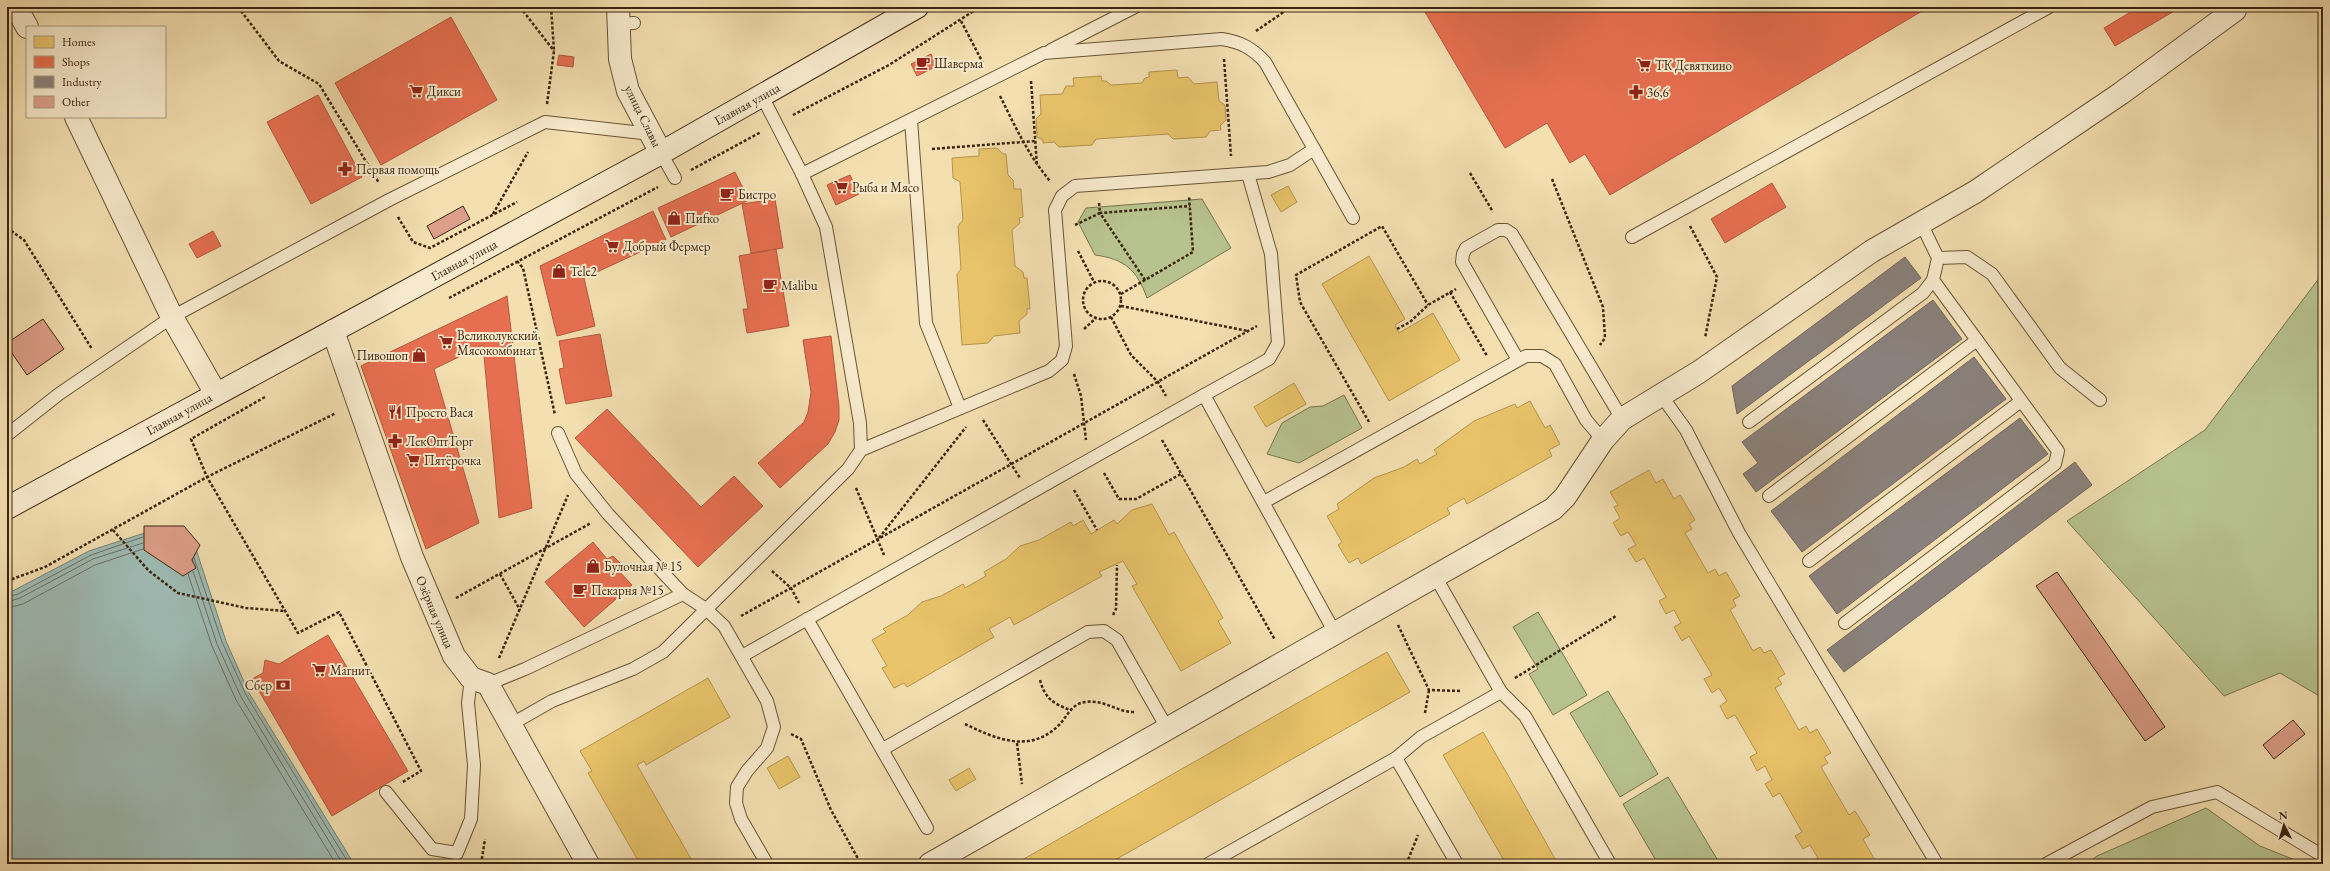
<svg xmlns="http://www.w3.org/2000/svg" width="2330" height="871" viewBox="0 0 2330 871" font-family="'EB Garamond',serif">
<rect width="100%" height="100%" fill="#f3dfb0"/>
<filter id="stains"><feTurbulence type="fractalNoise" baseFrequency=".005" numOctaves="4"/><feColorMatrix values="0 0 0 0 .2 0 0 0 0 .09 0 0 0 0 .02 0 0 0 .5 -.17"/></filter>
<radialGradient id="worn" r=".72"><stop offset=".6" stop-color="#630" stop-opacity="0"/><stop offset="1" stop-color="#630" stop-opacity=".3"/></radialGradient>
<g fill="#b7c28e" stroke="#79744e">
<path d="M 1202,199 L 1231,248 L 1147,298 C 1137,270 1125,259 1095,255 L 1078,222 L 1086,208 Z"/>
<polygon points="2323,273 2323,698 2280,673 2224,696 2067,521 2205,430"/>
<polygon points="1344,395 1362,428 1299,463 1267,454 1282,423 1310,407 1323,406"/>
<polygon points="1538,612 1587,695 1553,715 1529,674 1538,669 1513,627"/>
<polygon points="1608,691 1658,774 1620,797 1570,713"/>
<polygon points="1668,777 1720,864 1658,864 1623,804"/>
<polygon points="2206,808 2260,846 2305,864 2086,864 2097,856"/>
</g>
<polygon fill="#9ebbb4" stroke="#767f72" points="163,527 192,537 226,641 249,693 354,864 7,864 7,594 89,551"/>
<g fill="#e9c46a" stroke="#b5944e">
<polygon points="1177,70 1178,78 1188,77 1194,84 1217,82 1219,101 1225,105 1226,120 1220,126 1221,130 1210,131 1206,137 1173,139 1168,134 1096,139 1092,145 1059,147 1054,142 1043,143 1043,140 1037,137 1036,119 1041,114 1040,95 1062,94 1066,86 1074,86 1073,78 1101,76 1102,81 1106,81 1111,85 1142,83 1145,78 1149,77 1149,72"/>
<polygon points="997,148 1003,154 1006,154 1008,175 1013,180 1014,189 1021,189 1023,217 1019,218 1020,223 1012,230 1015,266 1023,272 1024,278 1027,278 1030,309 1027,309 1027,314 1019,321 1020,333 994,336 988,343 962,345 957,274 961,269 958,226 963,220 960,182 953,178 952,158 979,156 979,149"/>
<polygon points="1288,186 1297,202 1281,212 1271,195"/>
<polygon points="1369,256 1405,319 1395,325 1399,333 1433,313 1460,360 1389,401 1322,284"/>
<polygon points="1294,383 1306,404 1266,427 1254,407"/>
<polygon points="1530,401 1545,428 1550,425 1560,444 1549,450 1552,456 1467,504 1464,498 1447,508 1450,514 1361,564 1358,558 1349,563 1338,545 1342,542 1327,516 1339,509 1337,504 1374,478 1404,467 1417,459 1420,464 1437,454 1434,450 1474,421 1515,404 1517,408"/>
<polygon points="1649,470 1656,483 1663,479 1674,499 1680,495 1695,520 1689,524 1692,529 1685,533 1708,573 1715,569 1719,576 1726,572 1740,596 1733,600 1736,606 1730,610 1753,651 1760,647 1764,653 1771,650 1785,674 1778,678 1782,684 1775,688 1799,730 1806,726 1810,733 1817,729 1831,753 1824,757 1828,763 1821,767 1849,815 1855,811 1870,835 1863,839 1877,864 1812,864 1810,862 1818,858 1810,845 1803,849 1795,836 1802,832 1780,793 1773,797 1765,784 1772,780 1765,766 1757,771 1750,757 1757,753 1735,715 1727,719 1720,706 1727,701 1719,688 1712,693 1704,679 1712,675 1689,636 1682,641 1674,627 1681,623 1674,610 1666,614 1659,601 1666,597 1644,558 1636,562 1628,549 1636,545 1628,532 1621,536 1613,523 1620,518 1614,507 1618,505 1610,492"/>
<polygon points="1152,504 1169,535 1174,532 1223,618 1218,621 1231,643 1181,671 1132,586 1137,584 1123,561 1099,572 1102,576 1014,625 1010,617 989,629 994,637 907,687 904,683 894,688 882,668 887,666 872,640 886,632 883,629 908,615 922,602 941,596 963,584 965,588 986,576 984,572 1006,559 1020,546 1039,540 1071,522 1073,526 1083,520 1091,534 1114,520 1117,524 1132,510"/>
<polygon points="1387,652 1410,692 1108,864 1015,864"/>
<polygon points="708,678 730,717 646,765 644,761 637,765 694,864 640,864 588,773 592,771 580,751"/>
<polygon points="1483,732 1509,777 1558,864 1506,864 1443,755"/>
<polygon points="788,756 800,777 779,789 767,768"/>
<polygon points="969,768 976,779 956,791 949,780"/>
</g>
<g fill="#e76f51" stroke="#b3593d">
<polygon points="1422,7 1929,7 1610,195 1585,154 1570,163 1547,123 1505,148"/>
<polygon points="2139,7 2181,7 2115,46 2104,28"/>
<polygon points="451,17 497,100 381,165 335,83"/>
<polygon points="931,54 937,66 917,76 911,64"/>
<polygon points="559,55 574,57 573,67 557,65"/>
<polygon points="318,95 362,177 311,204 267,122"/>
<polygon points="735,172 749,200 671,237 658,208"/>
<polygon points="850,175 859,194 836,205 827,185"/>
<polygon points="1772,183 1786,207 1725,243 1711,219"/>
<polygon points="775,199 783,248 751,253 742,204"/>
<polygon points="653,211 666,240 584,278 595,326 557,336 540,266"/>
<polygon points="213,231 221,246 197,258 189,244"/>
<polygon points="776,249 789,326 747,333 743,309 748,309 739,256"/>
<polygon points="507,296 532,508 499,518 483,345 434,369 479,523 426,549 361,366"/>
<polygon points="600,334 612,396 566,404 559,369 564,368 559,341"/>
<polygon points="831,336 839,407 839,420 835,432 828,444 780,488 758,463 804,422 808,412 811,392 803,340"/>
<polygon points="607,409 701,507 734,476 763,506 698,567 575,438"/>
<polygon points="593,542 607,559 613,556 621,564 616,568 632,585 584,627 545,582"/>
<polygon points="328,635 408,771 332,816 252,679 263,673 265,660 279,664"/>
</g>
<g fill="#8a817c" stroke="#72655b">
<polygon points="1905,257 1921,278 1737,414 1732,386"/>
<polygon points="1933,300 1962,339 1756,492 1743,474 1758,463 1742,442"/>
<polygon points="1974,357 2006,399 1802,552 1771,511"/>
<polygon points="2020,418 2048,454 1837,614 1809,576"/>
<polygon points="2075,462 2092,485 1844,672 1827,650"/>
</g>
<g fill="none" stroke-linecap="round" stroke-linejoin="round">
<g stroke="#6c7061" stroke-width="1">
<polyline points="194,558 222,642 246,695 349,864"/>
<polyline points="193,571 217,644 241,697 343,864"/>
<polyline points="188,574 212,646 236,700 336,864"/>
<polyline points="7,597 18,594 91,555 143,537"/>
<polyline points="7,602 20,598 93,559 143,543"/>
<polyline points="7,608 23,604 95,565 143,549"/>
</g>
</g>
<g fill="#dd9f89" stroke="#3b250e">
<polygon points="463,206 470,219 434,239 427,226"/>
<polygon points="43,319 64,349 27,375 7,346 7,343"/>
<polygon points="144,526 184,526 200,545 192,560 196,568 183,576 144,550"/>
<polygon points="2057,572 2165,727 2145,741 2036,586"/>
<polygon points="2293,720 2305,734 2274,759 2263,745"/>
</g>
<g fill="none" stroke-linecap="round" stroke-linejoin="round">
<defs>
<g id="lane">
<polyline points="619,24 634,23"/>
<polyline points="1051,50 1135,7"/>
<polyline points="911,120 926,323 960,408"/>
<polyline points="661,153 675,178"/>
<path d="M 802,174 L 1044,53 L 1222,39 C 1241,42 1252,48 1265,62 L 1353,218"/>
<polyline points="1248,174 1271,254 1278,343 1269,359 1204,395 1335,633"/>
<polyline points="1632,237 2049,7"/>
<polyline points="1938,258 1967,257 1992,274 2060,368 2100,400"/>
<polyline points="1518,360 1462,262 1463,254 1466,248 1498,230 1506,230 1512,234 1622,419"/>
<polyline points="1661,395 1686,430 1739,533 1937,864"/>
<polyline points="1749,422 1923,293 1933,280"/>
<polyline points="558,433 576,474 608,514 683,594 706,609 724,626 767,701 774,727 767,748 747,771 737,787 736,803 741,819 767,864"/>
<polyline points="7,435 59,394 172,317 389,200 545,122 651,134"/>
<polyline points="861,450 1049,371 1062,360 1066,346 1055,210 1062,196 1075,186 1268,172 1290,165 1314,149"/>
<polyline points="1769,496 1977,340"/>
<polyline points="1264,502 1526,356 1542,356 1555,364 1586,420 1603,440"/>
<polyline points="1809,561 2021,401"/>
<polyline points="1435,576 1501,692 1525,716 1610,864"/>
<polyline points="807,619 927,828"/>
<polyline points="1845,623 2055,464 2058,451 1933,280 1938,258 1921,223"/>
<polyline points="742,656 1204,395"/>
<polyline points="488,684 525,669 683,594"/>
<polyline points="510,725 552,701 633,669 663,652 848,469 861,450 860,423 826,227 802,174 762,96"/>
<polyline points="883,749 1088,632 1104,631 1117,640 1167,728"/>
<polyline points="1396,758 1457,864"/>
<polyline points="386,792 432,849 457,853 471,819 474,765 468,703 471,678"/>
<polyline points="1208,864 1396,758 1421,737 1501,692"/>
<polyline points="2046,864 2152,807 2217,792 2323,856"/>
</g>
<g id="street">
<polyline points="16,7 27,27"/>
<polyline points="618,7 620,59 628,91 661,153"/>
<polyline points="76,117 172,317 216,394"/>
<polyline points="333,331 412,557 454,656 471,678 488,684 588,864"/>
<polyline points="930,864 1553,509 1565,497 1603,440 1622,419 1699,372 1872,251 1975,192 2120,94 2235,10 2235,7"/>
</g>
<polyline id="secondary" points="7,508 661,153 917,7"/>
</defs>
<use href="#lane" stroke="#695436" stroke-width="14"/>
<use href="#street" stroke="#695436" stroke-width="24"/>
<use href="#secondary" stroke="#3b250e" stroke-width="24"/>
<g stroke="#3b250e" stroke-width="2.5" stroke-dasharray="3 2" stroke-linecap="butt">
<polyline points="238,7 279,61 319,84 379,183"/>
<polyline points="520,7 554,51"/>
<polyline points="961,21 983,63"/>
<polyline points="1256,31 1291,7"/>
<polyline points="1224,59 1231,156"/>
<polyline points="1031,81 1037,166"/>
<path d="M 1000,96 C 1015,126 1028,155 1050,181"/>
<polyline points="547,104 554,51 551,7"/>
<polyline points="793,115 889,65 980,7"/>
<polyline points="932,149 1035,141"/>
<polyline points="691,170 761,132"/>
<polyline points="1470,173 1493,212"/>
<polyline points="1552,179 1603,307 1605,338 1600,345"/>
<polyline points="493,214 528,152"/>
<polyline points="398,217 413,242 430,248 517,202"/>
<polyline points="1075,225 1100,213 1099,203"/>
<polyline points="1690,226 1717,277 1705,338"/>
<polyline points="7,228 24,240 92,349"/>
<polyline points="1078,251 1094,282"/>
<polyline points="517,261 523,268 555,415"/>
<polyline points="1145,280 1100,213 1190,206"/>
<circle cx="1102" cy="300" r="19"/>
<polyline points="1450,292 1487,356"/>
<polyline points="1121,294 1193,252 1189,196"/>
<polyline points="449,298 658,187"/>
<polyline points="1121,306 1248,331"/>
<polyline points="1111,317 1131,355 1158,382 1166,396"/>
<polyline points="1084,329 1096,318"/>
<polyline points="1397,329 1410,322 1428,305 1456,289"/>
<polyline points="1074,374 1081,396 1086,440"/>
<polyline points="265,397 191,439 207,477 298,633 339,612 421,771 401,783"/>
<polyline points="983,420 1020,478"/>
<polyline points="1369,422 1300,302 1296,275 1382,226 1428,305"/>
<polyline points="1162,440 1275,640"/>
<polyline points="1104,473 1119,499 1136,499 1181,474"/>
<polyline points="856,488 884,555"/>
<polyline points="1074,490 1097,530"/>
<polyline points="113,530 149,571 178,593 246,608 285,611"/>
<polyline points="879,538 966,427"/>
<polyline points="772,571 791,588 799,603"/>
<polyline points="500,574 520,610"/>
<polyline points="7,581 45,567 207,477 336,413"/>
<polyline points="456,598 591,523"/>
<polyline points="1113,615 1116,609 1117,565"/>
<polyline points="741,616 1257,326"/>
<polyline points="1398,625 1429,690 1462,691"/>
<polyline points="499,658 568,495"/>
<polyline points="1515,678 1616,616"/>
<path d="M 1040,680 C 1045,698 1052,703 1070,710"/>
<polyline points="1425,713 1429,690"/>
<path d="M 965,724 C 996,739 1030,754 1059,725 C 1067,717 1071,704 1085,702 C 1105,699 1118,713 1135,712"/>
<polyline points="791,734 801,739 831,810 861,864"/>
<polyline points="1017,743 1022,784"/>
<polyline points="481,864 485,839"/>
<polyline points="1410,864 1408,860 1418,835"/>
</g>
<use href="#lane" stroke="#f7eacc" stroke-width="12"/>
<use href="#street" stroke="#f7eacc" stroke-width="22"/>
<use href="#secondary" stroke="#f7eacc" stroke-width="22"/>
</g>
<defs>
<symbol id="cafe-bare" viewBox="-9 -9 18 18"><path d="M-5.5-4.5H6V0H3Q3 3.5 0 3.5H-2.5Q-5.5 3.5-5.5 0ZM3-3.2v2h1.7v-2ZM-6 4.5H4V6H-6Z" fill="#8f2418" stroke="#f7eacc" stroke-width="2.5" paint-order="stroke"/></symbol>
<symbol id="supermarket-bare" viewBox="-9 -9 18 18"><path d="M-6-5.5h2.5l.6 2H6L4.5 2H-2.5L-4.4-4H-6ZM-1.5 3.2a1.3 1.3 0 1 0 .1 0ZM3 3.2a1.3 1.3 0 1 0 .1 0Z" fill="#8f2418" stroke="#f7eacc" stroke-width="2.5" paint-order="stroke"/></symbol>
<symbol id="pharmacy-bare" viewBox="-9 -9 18 18"><path d="M-2-6h4v4h4v4h-4v4h-4v-4h-4v-4h4Z" fill="#8f2418" stroke="#f7eacc" stroke-width="2.5" paint-order="stroke"/></symbol>
<symbol id="shop-bare" viewBox="-9 -9 18 18"><path d="M-5-2.5h2.3a2.7 3.5 0 0 1 5.4 0H5L5.5 6h-11ZM-1.5-2.5h3a1.5 2.3 0 0 0-3 0Z" fill="#8f2418" stroke="#f7eacc" stroke-width="2.5" paint-order="stroke"/></symbol>
<symbol id="restaurant-bare" viewBox="-9 -9 18 18"><path d="M-5-6h1v4h1v-4h1v4h1v-4h1v5L-1.5 .5V6h-2V.5L-5-1ZM5-6V6H3V1.5H1.5Q1.5-4 5-6Z" fill="#8f2418" stroke="#f7eacc" stroke-width="2.5" paint-order="stroke"/></symbol>
<symbol id="bank-bare" viewBox="-9 -9 18 18"><path d="M-6-4H6V4H-6ZM0-2.3a2.3 2.3 0 1 0 0 4.6a2.3 2.3 0 1 0 0-4.6Z" fill="#8f2418" stroke="#f7eacc" stroke-width="2.5" paint-order="stroke"/></symbol>
</defs>
<g fill-rule="evenodd">
<use href="#cafe-bare" x="913" y="53" width="20" height="20"/>
<use href="#supermarket-bare" x="1634" y="55" width="20" height="20"/>
<use href="#supermarket-bare" x="406" y="81" width="20" height="20"/>
<use href="#pharmacy-bare" x="1626" y="82" width="20" height="20"/>
<use href="#pharmacy-bare" x="335" y="159" width="20" height="20"/>
<use href="#supermarket-bare" x="831" y="177" width="20" height="20"/>
<use href="#cafe-bare" x="717" y="184" width="20" height="20"/>
<use href="#shop-bare" x="664" y="208" width="20" height="20"/>
<use href="#supermarket-bare" x="602" y="236" width="20" height="20"/>
<use href="#shop-bare" x="549" y="261" width="20" height="20"/>
<use href="#cafe-bare" x="760" y="275" width="20" height="20"/>
<use href="#supermarket-bare" x="436" y="332" width="20" height="20"/>
<use href="#shop-bare" x="409" y="345" width="20" height="20"/>
<use href="#restaurant-bare" x="385" y="402" width="20" height="20"/>
<use href="#pharmacy-bare" x="385" y="431" width="20" height="20"/>
<use href="#supermarket-bare" x="403" y="450" width="20" height="20"/>
<use href="#shop-bare" x="583" y="556" width="20" height="20"/>
<use href="#cafe-bare" x="570" y="580" width="20" height="20"/>
<use href="#supermarket-bare" x="309" y="660" width="20" height="20"/>
<use href="#bank-bare" x="273" y="675" width="20" height="20"/>
</g>
<g text-anchor="middle" dominant-baseline="central" stroke-width="4" stroke-linejoin="round" paint-order="stroke">
<g font-size="13" fill="#3b250e" stroke="#f7eacc" text-anchor="start">
<text x="934" y="63">Шаверма</text>
<text x="1655" y="65">ТК Девяткино</text>
<text x="427" y="91">Дикси</text>
<text x="1647" y="92">36,6</text>
<text x="356" y="169">Первая помощь</text>
<text x="852" y="187">Рыба и Мясо</text>
<text x="738" y="194">Бистро</text>
<text x="685" y="218">Пиfко</text>
<text x="623" y="246">Добрый Фермер</text>
<text x="570" y="271">Tele2</text>
<text x="781" y="285">Malibu</text>
<text x="457" y="335">Великолукский<tspan x="457" dy="15">Мясокомбинат</tspan></text>
<text x="408" y="355" text-anchor="end">Пивошоп</text>
<text x="406" y="412">Просто Вася</text>
<text x="406" y="441">ЛекОптТорг</text>
<text x="424" y="460">Пятёрочка</text>
<text x="604" y="566">Булочная № 15</text>
<text x="591" y="590">Пекарня №15</text>
<text x="330" y="670">Магнит</text>
<text x="272" y="685" text-anchor="end">Сбер</text>
</g>
<g font-size="13" fill="#3b250e" stroke="#f7eacc">
<text transform="translate(747 104) rotate(-29)">Главная улица</text>
<text transform="translate(643 116) rotate(64)">улица Славы</text>
<text transform="translate(464 260) rotate(-28)">Главная улица</text>
<text transform="translate(179 414) rotate(-29)">Главная улица</text>
<text transform="translate(435 612) rotate(67)">Озёрная улица</text>
</g>
</g>
<rect width="2330" height="871" fill="none" stroke="#f3dfb0" stroke-width="24"/>
<rect x="8" y="8" width="2314" height="855" fill="none" stroke="#3b250e" stroke-width="2"/>
<rect x="12" y="12" width="2306" height="847" fill="none" stroke="#3b250e"/>
<rect x="26" y="26" width="140" height="92" fill="#f7eacc" stroke="#ac9b80"/>
<rect x="34" y="36" width="20" height="12" fill="#e9c46a" stroke="#ac9b80"/>
<text x="62" y="46" font-size="12" fill="#3b250e">Homes</text>
<rect x="34" y="56" width="20" height="12" fill="#e76f51" stroke="#ac9b80"/>
<text x="62" y="66" font-size="12" fill="#3b250e">Shops</text>
<rect x="34" y="76" width="20" height="12" fill="#8a817c" stroke="#ac9b80"/>
<text x="62" y="86" font-size="12" fill="#3b250e">Industry</text>
<rect x="34" y="96" width="20" height="12" fill="#dd9f89" stroke="#ac9b80"/>
<text x="62" y="106" font-size="12" fill="#3b250e">Other</text>
<g transform="translate(2284 825) rotate(355)" stroke="#f7eacc" stroke-width="3" paint-order="stroke">
<path d="M0-3L7 15L0 10L-7 15Z" fill="#3b250e"/>
<text y="-6" font-size="11" font-weight="bold" text-anchor="middle" fill="#3b250e">N</text>
</g>
<rect width="100%" height="100%" filter="url(#stains)"/>
<rect width="100%" height="100%" fill="url(#worn)"/>
</svg>
